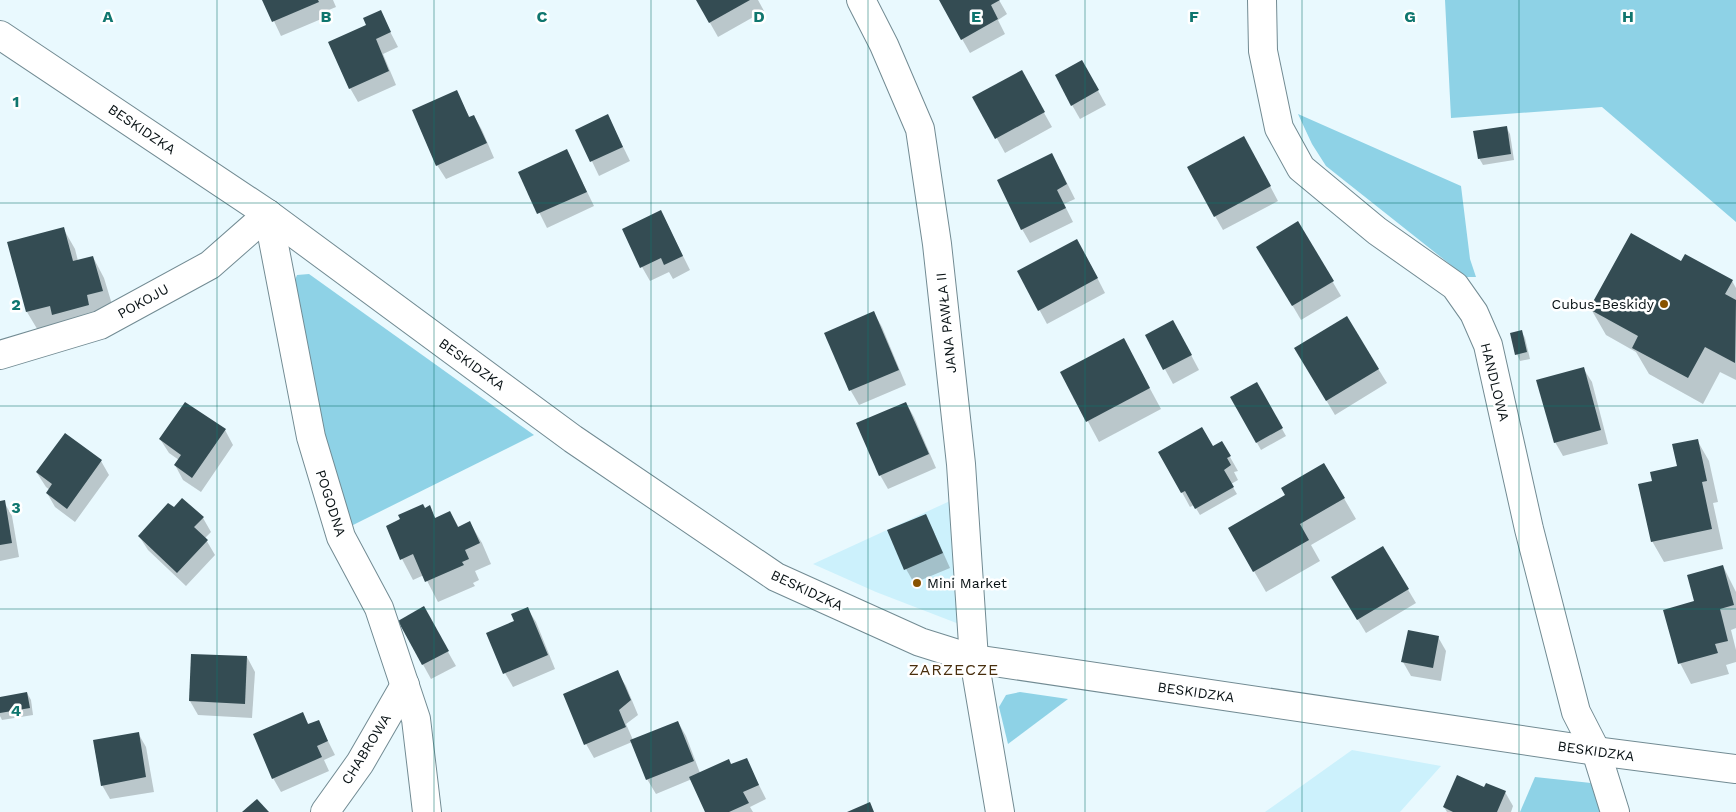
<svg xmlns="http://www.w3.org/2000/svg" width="1736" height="812" viewBox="0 0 1736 812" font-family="'Work Sans',sans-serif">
<rect width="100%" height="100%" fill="#e9f9fe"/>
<g fill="#ccf1fc">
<polygon points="950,501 959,624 876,592 813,564"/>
<polygon points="1352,750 1441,766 1400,812 1265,812"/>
</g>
<g fill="#8ed2e6">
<polygon points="1445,0 1736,0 1736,222 1602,107 1451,118"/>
<polygon points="1298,114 1461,186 1470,259 1476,277 1466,277 1326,166 1312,144"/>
<polygon points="309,274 534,435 345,529 318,437 293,285 297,275"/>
<polygon points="1020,692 1068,699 1008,744 999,707 1006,695"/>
<polygon points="1535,777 1591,783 1598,789 1604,812 1520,812"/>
</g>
<g fill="#0003">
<polygon points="264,0 333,0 336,7 324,12 326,17 281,36"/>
<polygon points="697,0 758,0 764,11 718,37"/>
<polygon points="940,0 999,0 1007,14 998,20 1005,34 970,53"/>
<polygon points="380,12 398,47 383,54 396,85 358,102 350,88 368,25"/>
<polygon points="1082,62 1106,105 1080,119 1072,105"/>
<polygon points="1029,86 1052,127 1005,153 974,97"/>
<polygon points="456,92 470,118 474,116 482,130 494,158 446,179 437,165"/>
<polygon points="608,116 630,161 599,176 577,130"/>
<polygon points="1506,127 1510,134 1514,160 1483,165 1479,158"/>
<polygon points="1252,152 1278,201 1223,230 1215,216"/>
<polygon points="574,165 594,206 547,228 519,172"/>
<polygon points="1060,169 1075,199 1064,204 1073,222 1030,243 1022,229"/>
<polygon points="661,212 690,270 673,279 669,272 650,281 642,267"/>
<polygon points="1298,223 1341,296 1301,320 1258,247"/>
<polygon points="63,228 75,249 78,261 93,257 104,278 114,311 39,332 27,312 9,243"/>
<polygon points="1085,254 1105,293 1047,324 1019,272"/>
<polygon points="1682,262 1732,281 1736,288 1736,380 1720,372 1703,404 1649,374 1636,352 1606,335 1591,309"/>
<polygon points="874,313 882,327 906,385 859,405 851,391 826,333"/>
<polygon points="1346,317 1387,383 1335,415 1304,363"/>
<polygon points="1522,332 1525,338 1530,359 1520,361 1517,354"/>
<polygon points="1147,336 1181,336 1199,370 1173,384"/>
<polygon points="1135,361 1161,409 1099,442 1062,373"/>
<polygon points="1583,368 1592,382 1608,444 1563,456 1555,442"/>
<polygon points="1256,383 1286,436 1261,450 1231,397"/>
<polygon points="906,403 914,417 936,468 888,489 880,475"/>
<polygon points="225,430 233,445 201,492 183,480 175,465 179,460 169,453 160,439"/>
<polygon points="1697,440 1709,461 1718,502 1713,503 1723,549 1664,562 1652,541 1654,482 1678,467"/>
<polygon points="1222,443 1238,471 1234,472 1238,480 1231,484 1237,494 1200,515 1194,505 1190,507 1160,452 1213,448"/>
<polygon points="101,461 109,475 75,522 55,507 47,493 50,490 46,487 37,473"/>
<polygon points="1324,464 1356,519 1311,545 1320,561 1266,592 1229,528 1287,495"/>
<polygon points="182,499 203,518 211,532 205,538 215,555 186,586 148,550 139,536 174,509"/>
<polygon points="4,502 12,516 19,557 0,561 0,503"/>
<polygon points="429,507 436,519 450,512 459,528 470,523 482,543 491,564 475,571 479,580 473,583 475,586 438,602 424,575 413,580 402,559 387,526"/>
<polygon points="925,515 933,530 950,568 914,583 906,569"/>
<polygon points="1383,548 1416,603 1366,633 1341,592"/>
<polygon points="1723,566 1736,592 1736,628 1731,630 1736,650 1736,662 1726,665 1729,674 1691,684 1680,663 1696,602"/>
<polygon points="423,608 456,666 431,679 399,621"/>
<polygon points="527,608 536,622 555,669 513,687 505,673"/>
<polygon points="1438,637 1446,651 1441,681 1411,676 1403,662"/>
<polygon points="192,655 247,657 255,672 252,718 198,715 190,701"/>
<polygon points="617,672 626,686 638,715 626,724 633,740 678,722 686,736 700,773 731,766 746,759 766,799 750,807 753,812 706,812 692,779 656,794 647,779 632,742 594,758 586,744 564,695"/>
<polygon points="27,693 31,700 33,715 2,720 0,716 0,698"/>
<polygon points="302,714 309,725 318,721 335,755 324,760 329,771 281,792 273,778"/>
<polygon points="138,733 146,747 154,792 110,799 102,785"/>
<polygon points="1484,789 1505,792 1513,806 1511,812 1447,812 1444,807"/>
</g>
<g fill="#344c53">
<polygon points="262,0 318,0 319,2 272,22"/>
<polygon points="696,0 750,0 709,23"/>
<polygon points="939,0 1000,0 991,5 998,19 961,40"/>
<polygon points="381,10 391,32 376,39 389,71 349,89 328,42 366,25 363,18"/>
<polygon points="1082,60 1099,90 1071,106 1055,75"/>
<polygon points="1022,70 1045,112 995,139 972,97"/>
<polygon points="457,90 469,117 474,115 487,143 436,166 412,110"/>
<polygon points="608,114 623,147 590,162 575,130"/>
<polygon points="1507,126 1511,154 1478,159 1473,131"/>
<polygon points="1244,136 1271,186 1214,217 1187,167"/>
<polygon points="567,149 587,192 537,214 518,172"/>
<polygon points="1052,153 1067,184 1057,190 1066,208 1021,230 997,180"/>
<polygon points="661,210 683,256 664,265 661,258 640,268 622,229"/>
<polygon points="1298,221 1334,281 1292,306 1256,247"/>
<polygon points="64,227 73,261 93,256 103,291 87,295 89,305 52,315 50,306 26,312 7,242"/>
<polygon points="1631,233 1681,261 1685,254 1733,280 1725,294 1736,300 1735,363 1705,347 1688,378 1632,348 1638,336 1589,309"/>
<polygon points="1077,239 1098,278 1038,311 1017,271"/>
<polygon points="874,311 899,370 849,391 824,333"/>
<polygon points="1347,316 1379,369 1326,401 1294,348"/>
<polygon points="1173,320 1192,355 1163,370 1145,335"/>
<polygon points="1522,330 1527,352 1515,355 1510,333"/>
<polygon points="1124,338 1150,388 1086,422 1060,372"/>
<polygon points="1584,367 1601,430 1554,443 1536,380"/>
<polygon points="1257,382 1283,428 1256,443 1230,397"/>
<polygon points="185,402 226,429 192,478 174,465 181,455 159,439"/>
<polygon points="906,402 929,454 879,476 856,423"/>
<polygon points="1202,427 1213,446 1222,441 1231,456 1227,458 1231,465 1224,470 1234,487 1195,509 1185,491 1181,493 1158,452"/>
<polygon points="65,433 102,460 67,509 46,493 52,484 36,472"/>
<polygon points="1698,439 1707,481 1702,482 1712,529 1651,542 1638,484 1652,481 1650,472 1677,466 1672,444"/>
<polygon points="1324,463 1345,498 1300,524 1309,540 1253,572 1228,528 1285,495 1281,488"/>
<polygon points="182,498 204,517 194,527 208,540 177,573 138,536 168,503 174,507"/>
<polygon points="5,500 12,543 0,545 0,501"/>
<polygon points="423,504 425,508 430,505 435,518 450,511 458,527 470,521 480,543 465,550 469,559 462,562 464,565 425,582 413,554 400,560 386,526 400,519 398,515"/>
<polygon points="926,514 943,553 904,570 887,530"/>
<polygon points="1383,546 1409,589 1357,620 1331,577"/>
<polygon points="1723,565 1734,605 1720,609 1728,641 1715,644 1718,653 1678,664 1663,610 1694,601 1687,575"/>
<polygon points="424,606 449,651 422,665 398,621"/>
<polygon points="528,607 548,655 503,674 486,633 514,621 511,614"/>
<polygon points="1408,630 1439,636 1433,668 1401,662"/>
<polygon points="191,654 247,656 245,704 189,701"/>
<polygon points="618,670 631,700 619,710 626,727 584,745 563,694"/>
<polygon points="27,692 30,708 0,713 0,697"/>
<polygon points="303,712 308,724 319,720 328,741 317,746 322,757 272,779 253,734"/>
<polygon points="678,721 694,761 646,780 630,740"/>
<polygon points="139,732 146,777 101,786 93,740"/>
<polygon points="747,758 759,785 743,792 749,803 729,812 705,812 689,777 729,759 731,764"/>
<polygon points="1457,775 1484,787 1486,783 1506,791 1497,812 1453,812 1443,807"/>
<polygon points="257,799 269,812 242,812"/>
<polygon points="870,802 874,812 847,812"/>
</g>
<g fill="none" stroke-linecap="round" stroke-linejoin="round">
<defs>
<g id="street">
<polyline points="861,0 884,45 920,129 937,244 961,464 974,659 1000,812"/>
<polyline points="1262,0 1263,51 1279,128 1301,168 1377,231 1455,286 1474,313 1488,345 1529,529 1576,712 1596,751 1615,812"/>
<polyline points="268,214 311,437 341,537 379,608 416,719 427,812"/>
<polyline points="0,355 100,325 210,265 268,214"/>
<polyline points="325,812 360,763 405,685"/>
</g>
<polyline id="secondary" points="0,35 268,214 573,439 776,577 920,642 974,659 1596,751 1736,769"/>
</defs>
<use href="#street" stroke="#728b93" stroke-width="30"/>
<use href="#secondary" stroke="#728b93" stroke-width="30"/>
<use href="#street" stroke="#fff" stroke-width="28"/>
<use href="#secondary" stroke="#fff" stroke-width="28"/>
</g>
<path fill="none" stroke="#0f766e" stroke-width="1" stroke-opacity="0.55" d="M 217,0 L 217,812M 434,0 L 434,812M 651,0 L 651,812M 868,0 L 868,812M 1085,0 L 1085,812M 1302,0 L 1302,812M 1519,0 L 1519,812M 0,203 L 1736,203M 0,406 L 1736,406M 0,609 L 1736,609"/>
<g fill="#885300" stroke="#fff" stroke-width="2">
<circle cx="1664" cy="304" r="5"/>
<circle cx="917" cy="583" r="5"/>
</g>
<g text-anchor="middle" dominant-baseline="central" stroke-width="5" stroke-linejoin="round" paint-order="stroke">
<g font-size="14" fill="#071013" stroke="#fff">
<text transform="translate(142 129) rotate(34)">BESKIDZKA</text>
<text transform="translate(143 301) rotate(-29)">POKOJU</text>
<text transform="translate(946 323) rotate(-96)">JANA PAWŁA II</text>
<text transform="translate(472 364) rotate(36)">BESKIDZKA</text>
<text transform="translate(1495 382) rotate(76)">HANDLOWA</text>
<text transform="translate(331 503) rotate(72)">POGODNA</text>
<text transform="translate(807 590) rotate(25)">BESKIDZKA</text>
<text transform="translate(1196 692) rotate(8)">BESKIDZKA</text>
<text transform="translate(366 749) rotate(-58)">CHABROWA</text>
<text transform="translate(1596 751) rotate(8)">BESKIDZKA</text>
</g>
<g font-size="14" fill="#071013" stroke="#fff" text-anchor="end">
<text x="1654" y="304">Cubus-Beskidy</text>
<text x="927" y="583" text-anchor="start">Mini Market</text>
</g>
<g font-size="16" letter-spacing="1" fill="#482e0d" stroke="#fff">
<text x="954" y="669">ZARZECZE</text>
</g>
</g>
<g font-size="16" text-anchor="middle" font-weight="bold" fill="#0f766e" stroke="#fff" stroke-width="5" stroke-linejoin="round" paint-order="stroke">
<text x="108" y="22">A</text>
<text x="326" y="22">B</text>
<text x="542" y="22">C</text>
<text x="759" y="22">D</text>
<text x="976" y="22">E</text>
<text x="1194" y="22">F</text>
<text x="1410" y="22">G</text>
<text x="1628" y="22">H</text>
<text x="16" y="107">1</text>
<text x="16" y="310">2</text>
<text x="16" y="513">3</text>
<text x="16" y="716">4</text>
</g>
</svg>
